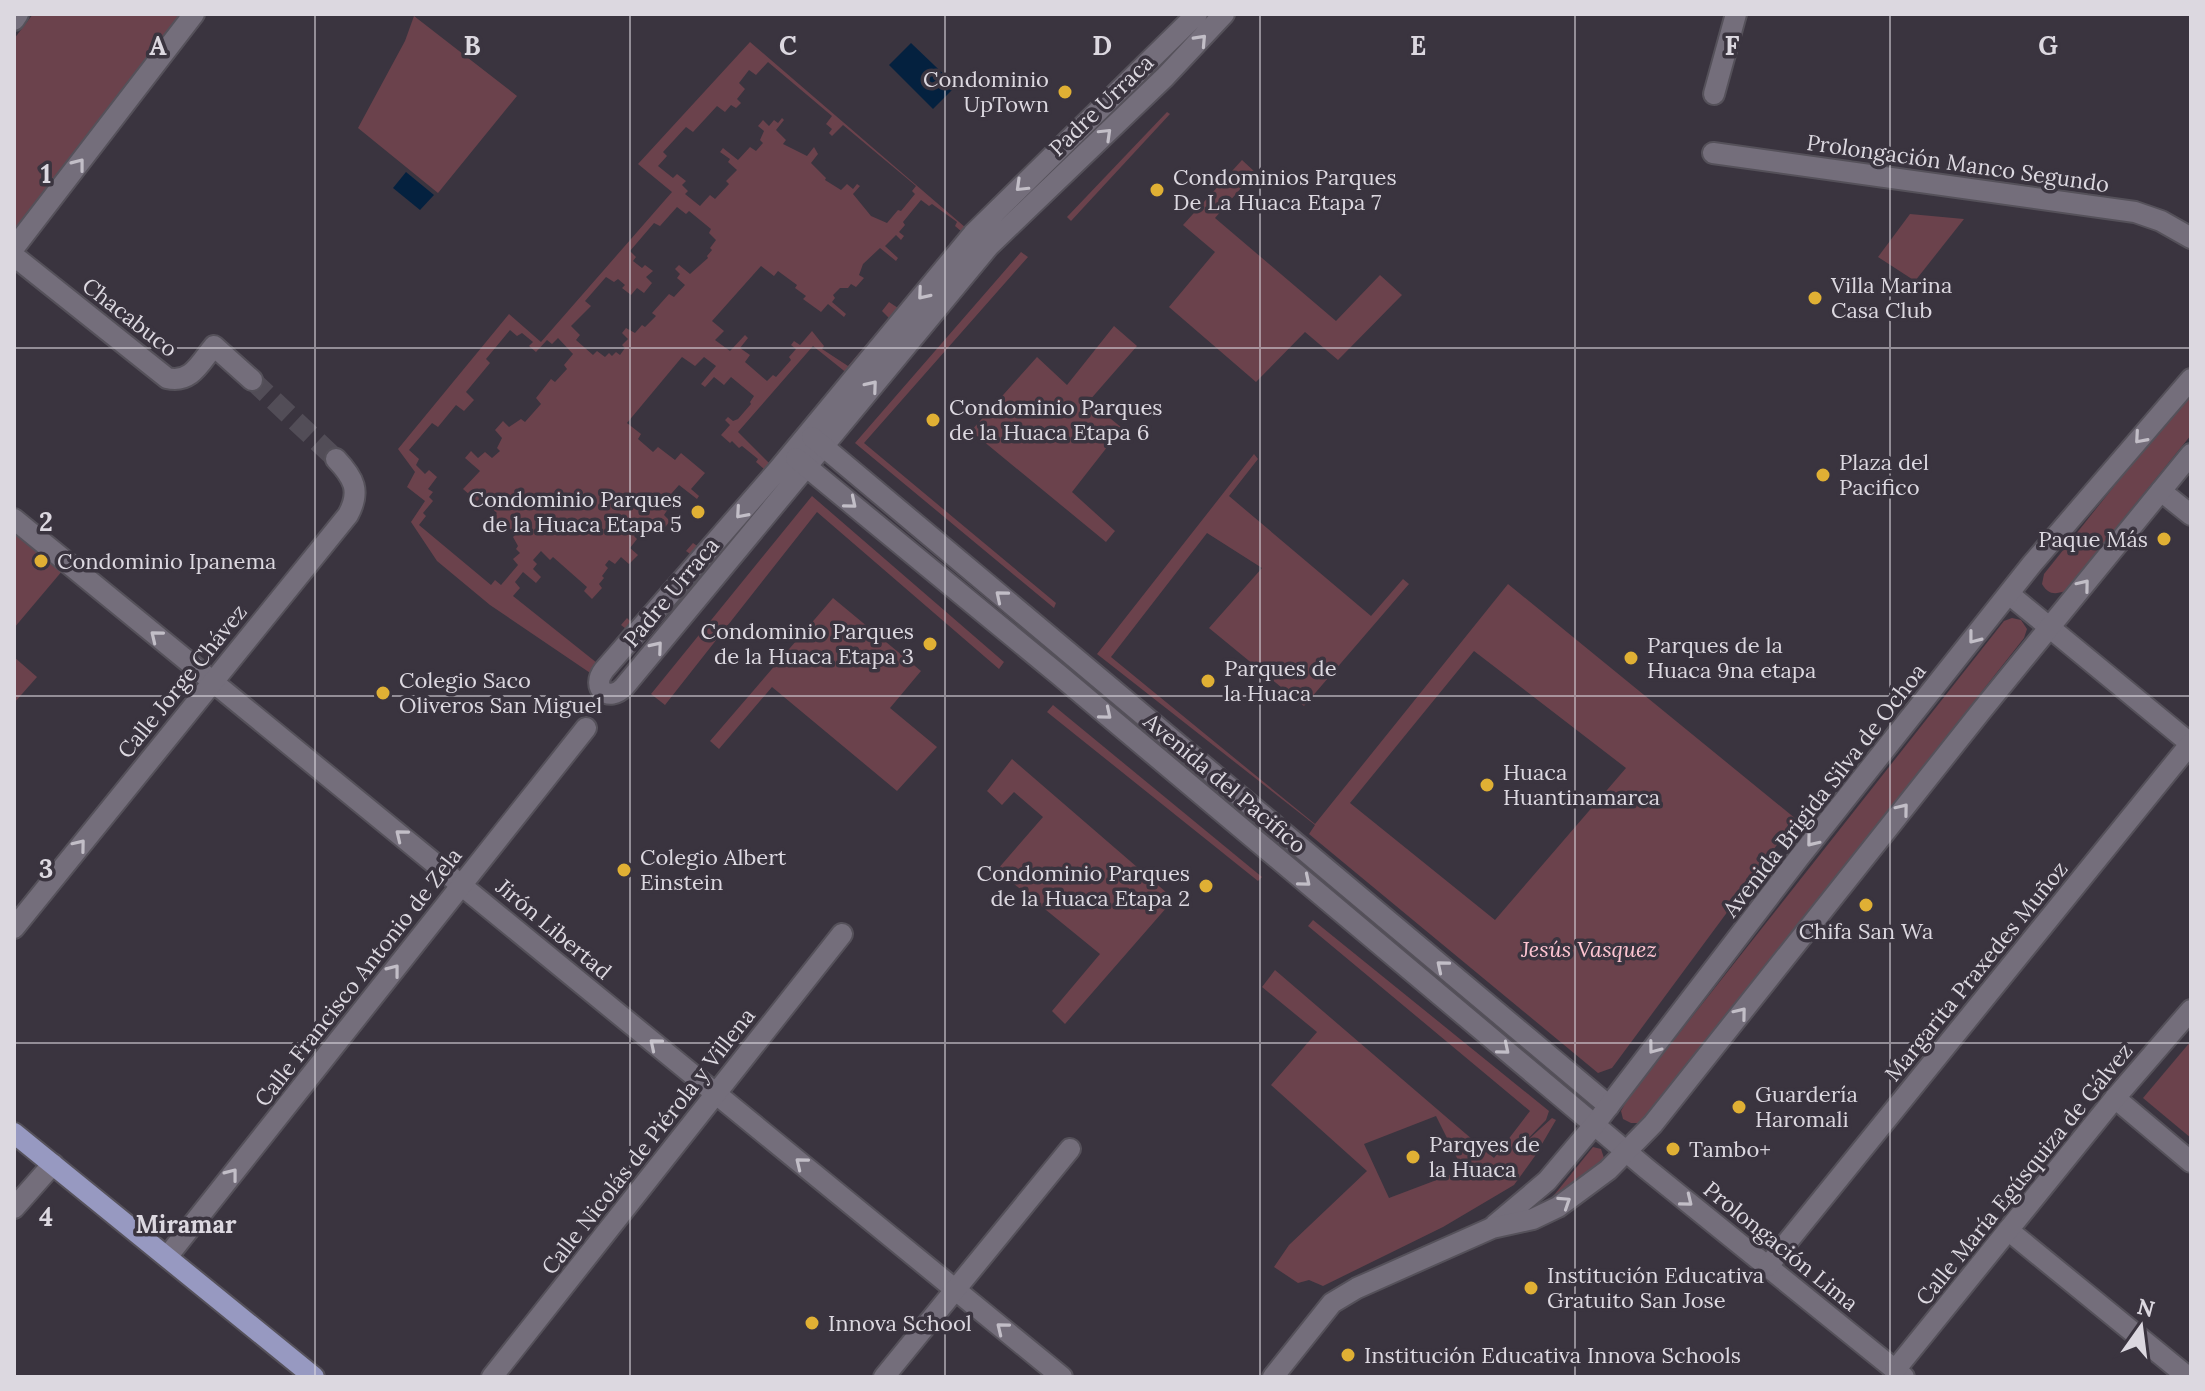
<svg xmlns="http://www.w3.org/2000/svg" width="2205" height="1391" viewBox="0 0 2205 1391" font-family="Lora,serif">
<rect width="100%" height="100%" fill="#3a343f"/>
<g fill="#6b424c" fill-rule="evenodd">
<polygon points="33,14 183,14 14,233 14,39"/>
<polygon points="414,16 517,96 438,193 358,128 405,41"/>
<path d="M 750,42 L 973,234 L 853,378 L 813,346 L 738,432 L 780,474 L 605,683 L 490,605 L 437,561 L 411,522 L 425,501 L 407,487 L 415,472 L 398,449 L 509,314 L 541,342 L 672,192 L 638,164 ZM 768,62 L 832,116 L 826,124 L 832,129 L 829,133 L 832,136 L 843,125 L 916,186 L 912,191 L 915,194 L 901,211 L 898,210 L 887,223 L 871,216 L 853,194 L 860,186 L 857,184 L 853,189 L 847,184 L 841,190 L 825,180 L 826,178 L 811,163 L 818,154 L 814,147 L 807,156 L 783,144 L 786,140 L 776,130 L 784,120 L 782,118 L 778,123 L 774,120 L 769,126 L 763,120 L 758,126 L 764,131 L 760,140 L 763,143 L 756,151 L 750,147 L 738,160 L 723,148 L 720,152 L 730,159 L 728,162 L 737,170 L 726,181 L 729,184 L 715,199 L 710,195 L 700,206 L 685,194 L 688,191 L 682,185 L 686,181 L 677,174 L 673,178 L 658,166 L 667,156 L 663,152 L 686,127 L 693,132 L 717,106 L 725,112 L 731,105 L 736,108 L 741,103 L 737,99 L 745,89 L 739,83 L 749,70 L 756,75 ZM 921,200 L 929,206 L 932,204 L 957,222 L 955,226 L 962,232 L 898,308 L 889,302 L 882,311 L 889,318 L 848,366 L 822,349 L 824,346 L 812,331 L 800,345 L 794,341 L 791,345 L 796,349 L 789,357 L 791,360 L 776,377 L 773,375 L 767,381 L 745,362 L 750,355 L 740,348 L 748,338 L 745,335 L 730,351 L 715,340 L 724,331 L 712,321 L 761,266 L 774,276 L 778,271 L 797,285 L 795,288 L 806,296 L 803,299 L 821,312 L 828,304 L 844,317 L 846,314 L 832,302 L 835,298 L 833,295 L 840,288 L 848,288 L 851,284 L 856,287 L 864,278 L 859,275 L 863,264 L 880,248 L 896,261 L 898,258 L 885,246 L 896,235 L 901,240 L 904,236 L 899,232 L 905,225 L 903,222 ZM 677,207 L 686,214 L 689,211 L 711,229 L 709,233 L 716,240 L 710,248 L 712,250 L 707,256 L 708,258 L 690,274 L 679,265 L 675,269 L 680,274 L 677,278 L 685,285 L 674,297 L 669,294 L 652,313 L 656,316 L 645,327 L 642,325 L 635,333 L 626,328 L 622,333 L 628,339 L 622,345 L 625,348 L 620,355 L 616,352 L 612,356 L 609,353 L 605,357 L 597,351 L 593,355 L 576,340 L 580,335 L 571,326 L 591,306 L 585,301 L 606,277 L 614,282 L 618,279 L 625,285 L 622,288 L 631,295 L 637,288 L 644,293 L 652,283 L 646,277 L 653,271 L 645,265 L 642,268 L 633,261 L 636,257 L 630,251 L 654,223 L 660,226 ZM 510,330 L 517,336 L 522,333 L 533,342 L 529,346 L 536,352 L 547,340 L 552,344 L 558,338 L 573,354 L 564,365 L 567,369 L 555,382 L 551,379 L 536,398 L 541,404 L 525,422 L 521,419 L 509,427 L 503,421 L 495,430 L 502,438 L 497,448 L 500,451 L 492,458 L 485,452 L 478,458 L 471,451 L 465,458 L 480,471 L 463,489 L 477,501 L 480,498 L 497,513 L 486,526 L 495,535 L 501,529 L 506,533 L 511,529 L 516,534 L 513,537 L 518,546 L 516,549 L 520,553 L 513,559 L 518,565 L 501,585 L 495,580 L 491,585 L 419,525 L 426,516 L 423,513 L 433,501 L 429,497 L 433,492 L 428,489 L 437,477 L 429,470 L 425,474 L 416,465 L 419,459 L 409,450 L 432,423 L 438,427 L 456,405 L 464,411 L 474,400 L 466,392 L 490,363 L 486,359 ZM 682,357 L 695,366 L 704,357 L 716,366 L 701,384 L 705,387 L 714,377 L 724,385 L 731,377 L 754,396 L 750,402 L 751,404 L 738,419 L 733,421 L 728,417 L 725,420 L 730,425 L 721,435 L 730,443 L 732,441 L 739,448 L 742,446 L 758,459 L 756,462 L 765,470 L 700,548 L 693,543 L 686,551 L 693,556 L 638,621 L 634,618 L 631,622 L 627,618 L 621,625 L 626,629 L 605,659 L 602,657 L 597,663 L 513,596 L 520,588 L 515,582 L 523,572 L 536,583 L 541,577 L 533,569 L 537,564 L 533,560 L 541,551 L 550,560 L 553,557 L 587,587 L 584,591 L 592,599 L 602,588 L 599,584 L 604,578 L 602,576 L 608,568 L 605,565 L 609,560 L 615,564 L 621,557 L 629,564 L 638,555 L 630,548 L 637,539 L 634,536 L 647,520 L 662,531 L 670,521 L 664,515 L 668,509 L 663,503 L 679,485 L 697,499 L 699,496 L 691,489 L 705,473 L 681,453 L 675,460 L 658,447 L 653,452 L 638,439 L 641,434 L 627,423 Z"/>
<polygon points="1167,112 1170,114 1071,221 1067,217"/>
<polygon points="1242,160 1255,172 1215,218 1336,321 1380,275 1402,295 1338,360 1305,332 1256,382 1169,307 1215,252 1183,225"/>
<polygon points="1910,214 1964,219 1915,281 1878,257"/>
<polygon points="1021,252 1028,257 864,443 1056,603 1054,608 855,443"/>
<polygon points="1114,326 1137,346 1089,401 1122,428 1072,492 1115,531 1106,542 971,431 1037,357 1067,385"/>
<path d="M 2191,395 L 2191,435 L 2065,591 C 2054,595 2048,594 2042,584 L 2044,574 L 2155,435 Z"/>
<path d="M 1254,454 L 1258,459 L 1229,496 L 1371,616 L 1403,579 L 1409,584 L 1304,706 L 1209,628 L 1262,568 L 1207,533 L 1111,657 L 1315,824 L 1508,584 L 1796,819 L 1612,1068 L 1598,1073 L 1309,834 L 1315,825 L 1097,654 ZM 1474,651 L 1626,768 L 1495,920 L 1350,803 Z"/>
<polygon points="812,496 1004,662 999,669 817,512 665,705 651,694"/>
<polygon points="14,519 68,564 14,628"/>
<polygon points="833,598 921,671 890,708 937,747 897,791 772,687 719,749 710,741"/>
<polygon points="2012,618 2021,620 2027,629 2024,638 1642,1123 1631,1123 1623,1119 1621,1111 1628,1098 2004,621"/>
<polygon points="14,657 37,677 14,703"/>
<polygon points="1053,705 1262,877 1258,881 1047,712"/>
<polygon points="1012,759 1174,899 1065,1024 1052,1011 1100,954 997,870 1043,817 1014,792 1002,805 987,791"/>
<path d="M 1313,920 L 1549,1111 L 1546,1120 L 1519,1148 L 1552,1118 L 1556,1120 L 1535,1156 L 1514,1185 L 1443,1227 L 1323,1286 L 1309,1280 L 1298,1283 L 1274,1267 L 1289,1245 L 1367,1171 L 1271,1085 L 1317,1032 L 1262,987 L 1275,970 L 1494,1158 L 1530,1111 L 1308,926 ZM 1436,1116 L 1463,1170 L 1389,1198 L 1364,1144 Z"/>
<polygon points="2191,1041 2191,1138 2143,1098"/>
<polygon points="1593,1147 1601,1149 1604,1158 1561,1195 1550,1200"/>
</g>
<g fill="#04213f">
<polygon points="911,43 956,86 933,109 889,65"/>
<polygon points="406,172 434,195 420,210 393,188"/>
</g>
<g fill="none" stroke-linecap="round" stroke-linejoin="round">
<polyline stroke="#524d57" stroke-width="20" stroke-dasharray="20 10" stroke-linecap="butt" points="252,380 336,459"/>
<defs>
<g id="minor">
<path d="M 1197,14 L 973,234 L 777,471 L 604,670 C 590,688 609,703 624,687 L 989,246 L 1165,77 L 1224,14"/>
<polyline points="14,20 18,14"/>
<polyline points="1714,94 1736,14"/>
<polyline points="1713,153 2135,212 2161,221 2191,238"/>
<polyline points="14,248 194,14"/>
<path d="M 14,256 L 167,378 C 191,384 200,363 214,346 L 252,380"/>
<polyline points="812,437 1609,1106"/>
<polyline points="796,458 1058,674 1647,1169 1904,1377"/>
<polyline points="2161,491 2191,515"/>
<polyline points="14,519 1062,1377"/>
<polyline points="2009,594 2191,744"/>
<path d="M 14,928 L 348,515 C 361,491 354,478 336,459"/>
<polyline points="2115,1098 2191,1162"/>
<polyline points="14,1208 53,1164"/>
<polyline points="1495,1225 1547,1181 1595,1124 1798,859 2032,564 2191,379"/>
<polyline points="2008,1230 2188,1377"/>
<polyline points="167,1257 586,728"/>
<polyline points="1768,1266 2191,743"/>
<polyline points="1895,1370 2115,1098 2191,1010"/>
<polyline points="492,1377 842,934"/>
<polyline points="884,1377 1070,1149"/>
<polyline points="1273,1377 1332,1303 1357,1288 1492,1228 1533,1219 1558,1207 1608,1170 1653,1124 1982,710 2191,454"/>
</g>
<polyline id="major" points="14,1133 314,1377"/>
</defs>
<use href="#minor" stroke="#55515a" stroke-width="24"/>
<use href="#major" stroke="#55515a" stroke-width="24"/>
<use href="#minor" stroke="#746e7b" stroke-width="20"/>
<use href="#major" stroke="#9799c1" stroke-width="20"/>
</g>
<defs><path id="oneway-chevron" d="M-2-3.5L2.5 0L-2 3.5" fill="none" stroke-width="1.6" stroke-linecap="round" stroke-linejoin="round" transform="scale(2)"/></defs>
<g stroke="#c2bec7">
<use href="#oneway-chevron" transform="translate(1201 40) rotate(-47)"/>
<use href="#oneway-chevron" transform="translate(1106 134) rotate(-44)"/>
<use href="#oneway-chevron" transform="translate(79 164) rotate(-52)"/>
<use href="#oneway-chevron" transform="translate(1021 186) rotate(136)"/>
<use href="#oneway-chevron" transform="translate(923 294) rotate(130)"/>
<use href="#oneway-chevron" transform="translate(872 386) rotate(-50)"/>
<use href="#oneway-chevron" transform="translate(2140 438) rotate(131)"/>
<use href="#oneway-chevron" transform="translate(851 503) rotate(40)"/>
<use href="#oneway-chevron" transform="translate(741 513) rotate(131)"/>
<use href="#oneway-chevron" transform="translate(2084 585) rotate(-51)"/>
<use href="#oneway-chevron" transform="translate(1001 596) rotate(-140)"/>
<use href="#oneway-chevron" transform="translate(156 636) rotate(-141)"/>
<use href="#oneway-chevron" transform="translate(1974 638) rotate(128)"/>
<use href="#oneway-chevron" transform="translate(657 647) rotate(-50)"/>
<use href="#oneway-chevron" transform="translate(1106 714) rotate(40)"/>
<use href="#oneway-chevron" transform="translate(1903 809) rotate(-51)"/>
<use href="#oneway-chevron" transform="translate(401 835) rotate(-141)"/>
<use href="#oneway-chevron" transform="translate(1812 841) rotate(129)"/>
<use href="#oneway-chevron" transform="translate(80 845) rotate(-51)"/>
<use href="#oneway-chevron" transform="translate(1305 881) rotate(40)"/>
<use href="#oneway-chevron" transform="translate(1442 966) rotate(-140)"/>
<use href="#oneway-chevron" transform="translate(394 970) rotate(-52)"/>
<use href="#oneway-chevron" transform="translate(1741 1013) rotate(-51)"/>
<use href="#oneway-chevron" transform="translate(655 1044) rotate(-140)"/>
<use href="#oneway-chevron" transform="translate(1654 1048) rotate(127)"/>
<use href="#oneway-chevron" transform="translate(1504 1049) rotate(40)"/>
<use href="#oneway-chevron" transform="translate(801 1163) rotate(-141)"/>
<use href="#oneway-chevron" transform="translate(232 1174) rotate(-52)"/>
<use href="#oneway-chevron" transform="translate(1687 1201) rotate(39)"/>
<use href="#oneway-chevron" transform="translate(1565 1202) rotate(-33)"/>
<use href="#oneway-chevron" transform="translate(1002 1328) rotate(-141)"/>
</g>
<path fill="none" stroke="#dcd8e0" stroke-width="2" stroke-opacity="0.55" d="M 315,14 L 315,1377M 630,14 L 630,1377M 945,14 L 945,1377M 1260,14 L 1260,1377M 1575,14 L 1575,1377M 1890,14 L 1890,1377M 14,348 L 2191,348M 14,696 L 2191,696M 14,1043 L 2191,1043"/>
<g fill="#e0b034" stroke="#3a343f" stroke-width="3">
<circle cx="1065" cy="92" r="8"/>
<circle cx="1157" cy="190" r="8"/>
<circle cx="1815" cy="298" r="8"/>
<circle cx="933" cy="420" r="8"/>
<circle cx="1823" cy="475" r="8"/>
<circle cx="698" cy="512" r="8"/>
<circle cx="2164" cy="539" r="8"/>
<circle cx="41" cy="561" r="8"/>
<circle cx="930" cy="644" r="8"/>
<circle cx="1631" cy="658" r="8"/>
<circle cx="1208" cy="681" r="8"/>
<circle cx="383" cy="693" r="8"/>
<circle cx="1487" cy="785" r="8"/>
<circle cx="624" cy="870" r="8"/>
<circle cx="1206" cy="886" r="8"/>
<circle cx="1866" cy="905" r="8"/>
<circle cx="1739" cy="1107" r="8"/>
<circle cx="1673" cy="1149" r="8"/>
<circle cx="1413" cy="1157" r="8"/>
<circle cx="1531" cy="1288" r="8"/>
<circle cx="812" cy="1323" r="8"/>
<circle cx="1348" cy="1355" r="8"/>
</g>
<g text-anchor="middle" dominant-baseline="central" stroke-width="7" stroke-linejoin="round" paint-order="stroke">
<g font-size="22" fill="#dcd8e0" stroke="#3a343f" text-anchor="start">
<text x="1049" y="79" text-anchor="end">Condominio<tspan x="1049" dy="25">UpTown</tspan></text>
<text x="1173" y="177">Condominios Parques<tspan x="1173" dy="25">De La Huaca Etapa 7</tspan></text>
<text x="1831" y="285">Villa Marina<tspan x="1831" dy="25">Casa Club</tspan></text>
<text x="949" y="407">Condominio Parques<tspan x="949" dy="25">de la Huaca Etapa 6</tspan></text>
<text x="1839" y="462">Plaza del<tspan x="1839" dy="25">Pacifico</tspan></text>
<text x="682" y="499" text-anchor="end">Condominio Parques<tspan x="682" dy="25">de la Huaca Etapa 5</tspan></text>
<text x="2148" y="539" text-anchor="end">Paque Más</text>
<text x="57" y="561">Condominio Ipanema</text>
<text x="914" y="631" text-anchor="end">Condominio Parques<tspan x="914" dy="25">de la Huaca Etapa 3</tspan></text>
<text x="1647" y="645">Parques de la<tspan x="1647" dy="25">Huaca 9na etapa</tspan></text>
<text x="1224" y="668">Parques de<tspan x="1224" dy="25">la Huaca</tspan></text>
<text x="399" y="680">Colegio Saco<tspan x="399" dy="25">Oliveros San Miguel</tspan></text>
<text x="1503" y="772">Huaca<tspan x="1503" dy="25">Huantinamarca</tspan></text>
<text x="640" y="857">Colegio Albert<tspan x="640" dy="25">Einstein</tspan></text>
<text x="1190" y="873" text-anchor="end">Condominio Parques<tspan x="1190" dy="25">de la Huaca Etapa 2</tspan></text>
<text x="1866" y="931" text-anchor="middle">Chifa San Wa</text>
<text x="1755" y="1094">Guardería<tspan x="1755" dy="25">Haromali</tspan></text>
<text x="1429" y="1144">Parqyes de<tspan x="1429" dy="25">la Huaca</tspan></text>
<text x="1689" y="1149">Tambo+</text>
<text x="1547" y="1275">Institución Educativa<tspan x="1547" dy="25">Gratuito San Jose</tspan></text>
<text x="828" y="1323">Innova School</text>
<text x="1364" y="1355">Institución Educativa Innova Schools</text>
</g>
<g font-size="22" fill="#dcd8e0" stroke="#3a343f">
<text transform="translate(1101 105) rotate(-44)">Padre Urraca</text>
<text transform="translate(1958 163) rotate(8)">Prolongación Manco Segundo</text>
<text transform="translate(130 317) rotate(38)">Chacabuco</text>
<text transform="translate(671 592) rotate(-50)">Padre Urraca</text>
<text transform="translate(182 681) rotate(-51)">Calle Jorge Chávez</text>
<text transform="translate(1225 783) rotate(40)">Avenida del Pacifico</text>
<text transform="translate(1824 790) rotate(-52)">Avenida Brigida Silva de Ochoa</text>
<text transform="translate(554 929) rotate(40)">Jirón Libertad</text>
<text transform="translate(1976 971) rotate(-51)">Margarita Praxedes Muñoz</text>
<text transform="translate(358 977) rotate(-52)">Calle Francisco Antonio de Zela</text>
<text transform="translate(648 1141) rotate(-52)">Calle Nicolás de Piérola y Villena</text>
<text transform="translate(2024 1174) rotate(-51)">Calle María Egúsquiza de Gálvez</text>
<text transform="translate(1781 1246) rotate(39)">Prolongación Lima</text>
</g>
<g font-size="22" font-style="italic" fill="#fdc4d1" stroke="#3a343f">
<text x="1589" y="949">Jesús Vasquez</text>
</g>
<g font-size="24" font-weight="bold" fill="#dcd8e0" stroke="#3a343f">
<text x="186" y="1224">Miramar</text>
</g>
</g>
<g font-size="26" text-anchor="middle" font-weight="bold" fill="#dcd8e0" stroke="#3a343f" stroke-width="7" stroke-linejoin="round" paint-order="stroke">
<text x="158" y="55">A</text>
<text x="472" y="55">B</text>
<text x="788" y="55">C</text>
<text x="1102" y="55">D</text>
<text x="1418" y="55">E</text>
<text x="1732" y="55">F</text>
<text x="2048" y="55">G</text>
<text x="46" y="183">1</text>
<text x="46" y="531">2</text>
<text x="46" y="878">3</text>
<text x="46" y="1226">4</text>
</g>
<rect width="2205" height="1391" fill="none" stroke="#dcd8e0" stroke-width="32"/>
<g transform="translate(2141 1327) rotate(14)" stroke="#3a343f" stroke-width="6" paint-order="stroke">
<path d="M0-6L14 30L0 20L-14 30Z" fill="#dcd8e0"/>
<text y="-12" font-size="22" font-weight="bold" text-anchor="middle" fill="#dcd8e0">N</text>
</g>
</svg>
